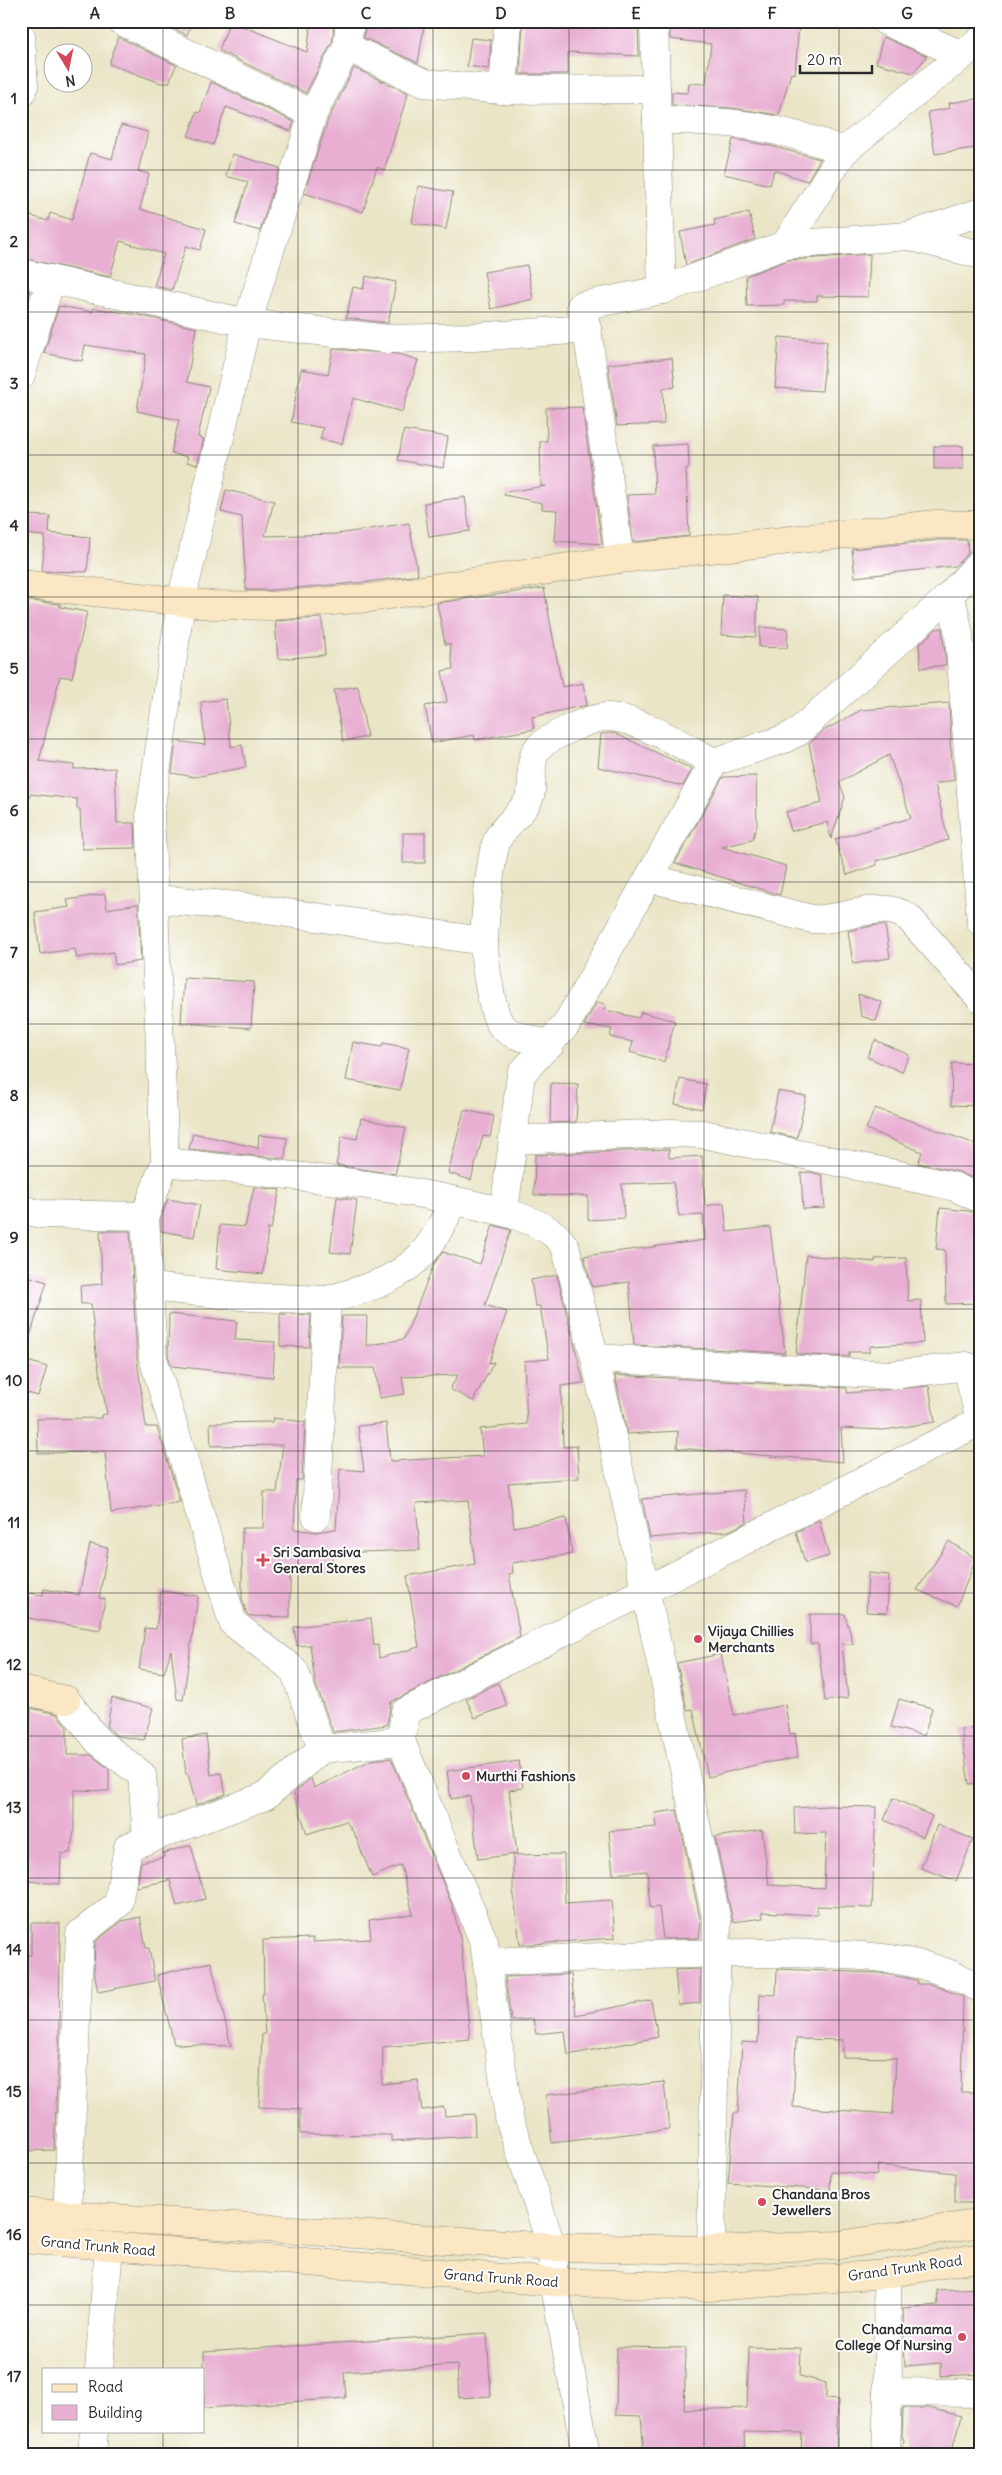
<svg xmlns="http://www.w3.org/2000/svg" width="1002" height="2475" viewBox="0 0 1002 2475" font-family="Delius,sans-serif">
<rect width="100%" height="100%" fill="#fff"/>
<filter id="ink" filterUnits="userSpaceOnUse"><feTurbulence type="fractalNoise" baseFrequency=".02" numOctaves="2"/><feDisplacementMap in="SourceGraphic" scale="10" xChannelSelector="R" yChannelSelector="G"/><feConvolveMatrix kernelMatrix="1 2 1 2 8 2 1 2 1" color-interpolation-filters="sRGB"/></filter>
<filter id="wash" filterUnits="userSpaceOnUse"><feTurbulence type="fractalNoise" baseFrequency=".0096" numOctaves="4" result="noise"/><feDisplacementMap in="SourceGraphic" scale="20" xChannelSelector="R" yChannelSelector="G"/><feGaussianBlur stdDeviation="1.12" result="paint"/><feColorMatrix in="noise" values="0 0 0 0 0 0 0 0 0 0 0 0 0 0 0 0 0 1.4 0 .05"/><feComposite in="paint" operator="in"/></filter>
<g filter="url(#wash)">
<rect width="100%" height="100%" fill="#eae5c6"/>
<g id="blocks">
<g fill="#e8afd3" fill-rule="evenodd">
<polygon points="157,21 192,21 187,35"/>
<polygon points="230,21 307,52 311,22 334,25 332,42 306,93 222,52 219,50"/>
<polygon points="366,21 410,21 409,25 424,26 418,63 364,38"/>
<polygon points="523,21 638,21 639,56 568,52 568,74 520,74"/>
<polygon points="670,21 767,21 799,24 795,74 791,73 779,115 731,108 672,105 672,92 688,93 689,83 706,84 711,44 670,39"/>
<polygon points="118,37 176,65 169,83 161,83 109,64"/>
<polygon points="883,37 927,56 913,73 876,63"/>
<polygon points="471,38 491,40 489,69 467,66"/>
<polygon points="354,68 408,93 384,170 377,167 363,212 304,193 328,120"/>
<polygon points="211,82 294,122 291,131 226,107 213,145 188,136 197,112 200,113"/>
<polygon points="981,98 981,147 935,154 928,112 950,108 949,103"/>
<polygon points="121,125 148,132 138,171 149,174 140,209 206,229 200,250 186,246 172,290 154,286 164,254 120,241 110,277 21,258 21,213 48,221 50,213 72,220 90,153 112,159"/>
<polygon points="733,139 771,146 820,159 807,181 774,170 770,185 724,174"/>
<polygon points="232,154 280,168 260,231 235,224 248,182 226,176"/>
<polygon points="418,186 453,192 446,229 412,223"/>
<polygon points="749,212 755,239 686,265 680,232 715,225 714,220"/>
<polygon points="870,254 868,297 817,296 817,301 784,301 784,305 747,306 746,276 788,260"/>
<polygon points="527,265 533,299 491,309 484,272"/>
<polygon points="366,276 396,282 388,323 346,318 353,287 363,289"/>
<polygon points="21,289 30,291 21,322"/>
<polygon points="59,306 93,312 93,308 138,315 196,328 187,382 209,387 198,437 204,439 197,465 187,462 188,457 171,453 179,420 137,411 146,354 85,345 82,361 44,353"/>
<polygon points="779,337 827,341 822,391 775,388"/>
<polygon points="333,349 399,354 418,360 402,412 353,398 342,444 320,439 323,428 291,422 301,369 328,374"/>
<polygon points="672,358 675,387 663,388 664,424 617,426 608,364"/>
<polygon points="582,407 602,544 555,541 557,510 542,509 542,503 504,495 505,492 546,486 541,486 540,441 547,441 546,408"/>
<polygon points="404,430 448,437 443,468 398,460"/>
<polygon points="688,444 689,468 686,468 689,536 633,542 627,495 655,494 653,446"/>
<rect x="934" y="446" width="29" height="23"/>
<polygon points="226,490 274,501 265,536 337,534 409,523 418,575 368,582 270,590 246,590 242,517 221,512"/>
<polygon points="465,497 470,531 429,537 424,503"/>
<polygon points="24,515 50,516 49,533 90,537 87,572 42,571 45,536 23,534"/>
<polygon points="938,540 967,540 968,553 955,566 855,577 852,549"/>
<polygon points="544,588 562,687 583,683 587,705 532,717 534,729 475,740 474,735 432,743 425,706 447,702 442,671 453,669 450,644 445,644 437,603"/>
<polygon points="723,595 758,597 756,637 721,635"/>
<polygon points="22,600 60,604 60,607 87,612 72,678 60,676 39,761 74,765 74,769 115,768 117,823 135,823 136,848 82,849 80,809 77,809 77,799 30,794 28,802 21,802"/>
<polygon points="322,618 325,655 278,659 275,621"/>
<polygon points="760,627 788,629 787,648 759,647"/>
<polygon points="942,628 946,665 921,668 919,645 936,629"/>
<polygon points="358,686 367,737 343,741 334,690"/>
<polygon points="226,699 231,747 242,745 246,767 195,777 172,773 176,741 205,745 201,702"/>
<polygon points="949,703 951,740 950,740 954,780 935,784 948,840 876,861 877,865 847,875 835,839 911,818 889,755 839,782 845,797 831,839 827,822 791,831 786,812 822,803 809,744 823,731 861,710"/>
<polygon points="614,733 692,769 683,786 598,767 601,734"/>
<polygon points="756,776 757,826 752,840 722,847 786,866 780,895 675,863 723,777"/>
<rect x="403" y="833" width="22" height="30"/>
<polygon points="105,894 107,909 138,904 141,961 115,965 113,952 77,958 75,949 40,954 35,912 69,907 67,900"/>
<polygon points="876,925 885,925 890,958 853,964 848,931"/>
<polygon points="184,978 254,982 251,1028 181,1023"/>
<polygon points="858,994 882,1002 876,1021 861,1016"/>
<polygon points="597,1002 605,1004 604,1010 639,1018 641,1012 675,1021 664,1062 630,1052 633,1042 610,1037 612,1029 584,1025"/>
<polygon points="875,1040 909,1055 902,1072 867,1057"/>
<polygon points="353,1042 382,1047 383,1043 409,1048 400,1090 346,1080"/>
<polygon points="952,1063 981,1064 981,1106 951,1105"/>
<polygon points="680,1079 706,1084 702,1109 675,1104"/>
<polygon points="551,1083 578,1084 576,1122 550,1123"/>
<polygon points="778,1091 806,1096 797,1138 770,1132"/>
<polygon points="875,1108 981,1146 981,1182 959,1172 918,1163 922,1152 866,1129"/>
<polygon points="464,1110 494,1116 490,1137 483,1136 471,1180 448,1173"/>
<polygon points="361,1118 406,1128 395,1174 336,1165 342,1136 357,1139"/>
<polygon points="193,1133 258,1148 259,1135 287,1138 285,1159 189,1149"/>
<polygon points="669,1149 669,1158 702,1156 705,1206 724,1203 727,1232 770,1227 785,1353 634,1345 629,1282 592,1287 584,1256 705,1240 703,1215 679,1216 673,1182 622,1184 624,1218 588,1220 588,1196 534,1195 535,1155"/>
<polygon points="810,1172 822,1175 825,1208 803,1209 801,1173"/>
<polygon points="254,1187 280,1190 271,1229 268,1228 263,1274 216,1269 220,1225 245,1227"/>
<polygon points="337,1197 357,1200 350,1254 330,1252"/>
<polygon points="168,1199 200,1205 194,1237 161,1231 161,1218"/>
<polygon points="940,1208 969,1211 981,1214 981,1303 946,1304 945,1250 936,1249"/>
<polygon points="493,1225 511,1230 485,1305 507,1312 489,1363 494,1362 473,1401 450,1389 458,1375 402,1377 405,1394 380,1398 375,1368 339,1368 342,1316 367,1316 366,1346 404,1339 434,1264 443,1252 480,1264"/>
<polygon points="100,1231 130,1231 137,1359 146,1427 157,1427 180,1502 111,1513 105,1452 38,1453 37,1419 101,1418 101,1415 107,1414 96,1353 91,1304 81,1304 80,1286 102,1284"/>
<polygon points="806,1255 875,1262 875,1259 906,1258 908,1301 921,1300 923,1343 870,1346 870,1352 849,1352 849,1357 796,1354"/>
<polygon points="21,1274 47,1282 26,1349 21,1348"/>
<polygon points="557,1275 584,1383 561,1386 563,1447 577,1446 579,1478 508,1483 514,1527 566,1518 572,1554 512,1563 513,1573 509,1574 520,1637 391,1702 387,1725 333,1732 315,1682 310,1645 297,1646 294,1627 371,1618 374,1646 378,1645 379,1658 419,1647 407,1576 475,1564 468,1500 416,1503 420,1550 332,1553 332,1572 290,1572 290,1617 250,1616 247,1614 242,1599 242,1528 263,1528 264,1492 277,1492 283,1445 211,1446 210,1423 272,1422 273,1418 305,1422 302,1480 296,1480 294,1529 316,1532 336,1529 340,1469 364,1471 358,1426 386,1423 390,1461 483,1456 480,1429 527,1424 524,1361 549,1359 540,1306 535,1306 531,1280"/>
<polygon points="169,1314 237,1321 235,1340 275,1342 273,1377 172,1366 168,1355"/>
<polygon points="280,1314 311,1315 309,1347 280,1346"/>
<polygon points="21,1359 47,1367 38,1396 21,1391"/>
<polygon points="615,1375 847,1388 847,1393 929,1386 935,1422 884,1430 841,1428 843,1462 677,1448 678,1431 627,1434"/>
<polygon points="744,1490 747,1522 729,1531 650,1538 642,1499"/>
<polygon points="819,1520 829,1556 805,1563 796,1532"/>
<polygon points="949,1541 976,1559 957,1606 917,1590"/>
<polygon points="90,1544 108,1548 99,1598 105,1599 100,1630 21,1617 21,1592 43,1595 44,1589 79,1595"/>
<polygon points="868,1573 889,1575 887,1613 866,1612"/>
<polygon points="161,1591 198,1596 183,1700 177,1699 171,1650 164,1673 139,1669 145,1628 156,1629"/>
<polygon points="810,1614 845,1614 853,1644 842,1644 848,1698 825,1701 818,1644 810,1644"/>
<polygon points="721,1654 734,1715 785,1705 790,1734 795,1733 798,1758 763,1763 708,1777 693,1709 687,1710 677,1663"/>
<polygon points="498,1683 507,1706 475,1718 466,1699"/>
<polygon points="112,1698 153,1708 144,1740 117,1736 107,1727"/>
<polygon points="899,1699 932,1708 924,1736 891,1727"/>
<polygon points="31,1708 57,1714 67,1727 67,1755 91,1755 109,1769 109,1791 74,1790 74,1831 70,1853 61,1854 60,1884 28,1881 28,1872 21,1871 21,1731 29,1731"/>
<polygon points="981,1727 981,1783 969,1784 961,1729"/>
<polygon points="206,1735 211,1775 221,1773 226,1794 196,1805 188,1774 186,1774 182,1739"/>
<polygon points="391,1758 452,1905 461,1942 470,2039 383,2047 382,2084 418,2080 422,2110 444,2107 445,2116 474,2114 475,2136 391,2141 391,2135 300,2134 300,2109 259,2107 262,2034 265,2034 262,1994 264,1994 263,1940 313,1938 313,1942 371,1939 369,1920 413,1914 401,1865 372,1877 355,1835 346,1821 307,1834 294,1793 311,1778 314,1788 371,1760"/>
<polygon points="519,1761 523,1788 509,1790 517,1854 478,1859 470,1796 451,1799 447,1771"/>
<polygon points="893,1798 932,1816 923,1837 884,1820"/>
<polygon points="828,1806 876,1807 872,1908 817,1906 817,1915 762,1912 763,1918 733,1922 715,1837 762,1830 769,1885 824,1888 826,1833 795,1834 794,1808"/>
<polygon points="677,1810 701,1923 699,1938 663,1939 659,1907 650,1908 647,1871 613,1874 609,1831 657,1827 655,1813"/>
<polygon points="937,1825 973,1839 956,1881 921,1868"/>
<polygon points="191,1845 205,1899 177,1906 170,1880 137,1887 141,1862 164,1857 163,1853"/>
<polygon points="564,1854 565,1903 612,1900 615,1938 520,1945 513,1888 513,1855"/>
<polygon points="140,1917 146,1948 149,1948 155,1981 98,1992 94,1971 95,1942 122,1921"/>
<polygon points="31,1923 60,1923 59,2042 54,2150 25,2151 21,1955 31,1955"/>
<polygon points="211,1962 231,2046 174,2044 157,1975"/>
<polygon points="700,1969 700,2003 678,2005 675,1970"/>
<path d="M 777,1969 L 880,1973 L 917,1980 L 917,1984 L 930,1984 L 963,1997 L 961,2092 L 981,2092 L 981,2203 L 955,2203 L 955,2173 L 878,2165 L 877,2175 L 831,2171 L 830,2190 L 728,2183 L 734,2113 L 738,2113 L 742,2042 L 758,2043 L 760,1994 L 776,1995 ZM 796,2039 L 843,2040 L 843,2057 L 896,2058 L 893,2114 L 793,2107 Z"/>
<polygon points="571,1974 576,2015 651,2000 658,2037 568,2055 565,2031 536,2034 533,2019 511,2021 505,1977"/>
<polygon points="664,2082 669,2129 552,2143 546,2095"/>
<polygon points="981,2288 981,2374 941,2376 941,2363 905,2366 903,2308 938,2305 937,2290"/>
<polygon points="487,2333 491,2396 459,2398 457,2365 344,2372 346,2398 204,2408 204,2352"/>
<polygon points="617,2347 686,2348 684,2410 747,2408 749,2347 801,2348 800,2376 826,2383 826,2399 838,2400 836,2450 823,2450 823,2454 801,2454 802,2433 744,2432 745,2454 644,2454 641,2416 616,2415"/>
<polygon points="903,2408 929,2408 961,2416 951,2454 902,2454 904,2439 902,2438"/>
</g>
</g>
</g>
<g filter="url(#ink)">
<use href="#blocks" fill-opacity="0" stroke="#8a8878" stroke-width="1"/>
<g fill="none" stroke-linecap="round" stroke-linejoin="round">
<defs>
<g id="street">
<polyline points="121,21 313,114"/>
<polyline points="654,21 662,290"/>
<polyline points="885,21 962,55"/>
<polyline points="21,36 24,86 21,94"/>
<polyline points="347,47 424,83 503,90 508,21"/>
<polyline points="503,90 656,89"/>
<path d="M 657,120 C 726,120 779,126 844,151"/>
<polyline points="908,236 981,212"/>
<polyline points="785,245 844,151 981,40"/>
<polyline points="21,273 247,323 388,339 474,337 587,329"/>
<polyline points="21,375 51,279"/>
<polyline points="620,559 587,329 581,306 662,290 785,245 908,236 981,255"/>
<polyline points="946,599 981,562"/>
<path d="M 649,878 L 812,919 C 844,922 881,897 909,918 L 981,999"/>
<polyline points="154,899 238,906 484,941"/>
<path d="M 550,1045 C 536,1040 510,1037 501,1025 C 491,1012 484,957 484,940 C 485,919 490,855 498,838 C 505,824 526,810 530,796 C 534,782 528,760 538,748 C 549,736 590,718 606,717 C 633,715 688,749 714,762"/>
<polyline points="513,1140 670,1133 703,1134 938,1183 955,1187 981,1199"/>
<path d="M 165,1162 C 266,1173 367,1181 466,1203 C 495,1210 531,1216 555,1235 C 559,1238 562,1243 565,1246 L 595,1358 L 717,1921 L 711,2250"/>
<polyline points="21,1209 40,1214 145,1216"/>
<polyline points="504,1212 521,1074 566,1025 714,762 784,739 798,732 946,599 954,609 959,635 981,922"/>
<polyline points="149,1287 252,1297 327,1300"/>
<polyline points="595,1358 891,1375 967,1366 980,1421"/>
<path d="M 316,1516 L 327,1300 C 366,1289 409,1278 432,1241 C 440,1228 447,1214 455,1201"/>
<polyline points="66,1700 98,1741 142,1775 147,1839"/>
<polyline points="322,1749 294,1670 233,1623 153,1358 145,1216 165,1162 150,813 181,602 247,323 313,114 347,47 350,21"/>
<path d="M 487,1962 C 584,1958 681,1952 778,1953 C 846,1954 921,1953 981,1989"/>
<polyline points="67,2215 80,1934 118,1904 128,1847 265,1796 322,1749 401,1741"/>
<polyline points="99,2369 109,2247"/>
<polyline points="888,2392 981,2393"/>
<polyline points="92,2454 94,2431"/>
<polyline points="586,2454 554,2282 552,2247 509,2118 484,1942 401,1741 405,1712 981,1421"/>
<polyline points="886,2454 888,2392 887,2274"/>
</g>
<g id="secondary">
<polyline points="21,584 212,605 271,606 370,598 620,559 936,524 981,525"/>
<polyline points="21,1690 66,1700"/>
<polyline points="21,2212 552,2247 711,2250 840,2245 981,2223"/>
<polyline points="21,2239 554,2282 710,2287 887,2274 981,2257"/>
</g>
</defs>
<use href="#street" stroke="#8a8878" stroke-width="29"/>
<use href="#secondary" stroke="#8a8878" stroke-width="29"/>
<use href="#street" stroke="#fff" stroke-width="28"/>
<use href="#secondary" stroke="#fbe7c3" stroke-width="28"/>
</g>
</g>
<path fill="none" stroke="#2b2b2b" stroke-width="1" stroke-opacity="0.55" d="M 163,21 L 163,2369M 298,21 L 298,2454M 433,21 L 433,2454M 569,21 L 569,2454M 704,21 L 704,2454M 839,21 L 839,2454M 21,170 L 981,170M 21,312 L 981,312M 21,455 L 981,455M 21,597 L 981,597M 21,739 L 981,739M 21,882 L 981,882M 21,1024 L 981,1024M 21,1166 L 981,1166M 21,1309 L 981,1309M 21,1451 L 981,1451M 21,1593 L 981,1593M 21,1736 L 981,1736M 21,1878 L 981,1878M 21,2020 L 981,2020M 21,2163 L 981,2163M 21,2305 L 981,2305M 163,2431 L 163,2454"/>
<g fill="#d1495b" stroke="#fff" stroke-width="2">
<path d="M260.5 1552.5h5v5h5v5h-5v5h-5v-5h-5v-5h5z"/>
<circle cx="698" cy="1639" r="5"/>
<circle cx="466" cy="1776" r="5"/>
<circle cx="762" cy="2202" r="5"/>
<circle cx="962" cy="2337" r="5"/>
</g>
<g text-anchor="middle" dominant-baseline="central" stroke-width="4" stroke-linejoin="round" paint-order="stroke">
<g font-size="14" font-weight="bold" fill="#2b2b2b" stroke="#fff" text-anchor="start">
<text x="273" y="1552">Sri Sambasiva<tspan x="273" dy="16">General Stores</tspan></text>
<text x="708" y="1631">Vijaya Chillies<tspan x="708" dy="16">Merchants</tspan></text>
<text x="476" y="1776">Murthi Fashions</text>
<text x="772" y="2194">Chandana Bros<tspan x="772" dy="16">Jewellers</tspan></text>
<text x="952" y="2329" text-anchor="end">Chandamama<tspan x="952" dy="16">College Of Nursing</tspan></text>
</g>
<g font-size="14" fill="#2b2b2b" stroke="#fff">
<text transform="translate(98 2246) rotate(5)">Grand Trunk Road</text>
<text transform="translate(905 2268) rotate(-8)">Grand Trunk Road</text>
<text transform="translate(501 2278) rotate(4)">Grand Trunk Road</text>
</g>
</g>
<rect width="1002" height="2475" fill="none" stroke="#fff" stroke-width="55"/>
<rect x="42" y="2368" width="162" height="65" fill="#ffffff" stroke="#aaaaaa"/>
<rect x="52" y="2384" width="25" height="8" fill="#fbe7c3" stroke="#aaaaaa"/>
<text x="88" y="2392" font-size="15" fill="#2b2b2b">Road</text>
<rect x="52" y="2405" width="25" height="15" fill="#e8afd3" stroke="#aaaaaa"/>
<text x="88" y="2418" font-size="15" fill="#2b2b2b">Building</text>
<g transform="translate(68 68) rotate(170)"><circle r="24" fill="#ffffff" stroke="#aaaaaa"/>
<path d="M0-4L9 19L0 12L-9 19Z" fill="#d1495b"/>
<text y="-8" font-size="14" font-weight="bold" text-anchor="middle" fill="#2b2b2b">N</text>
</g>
<path d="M800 65v8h72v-8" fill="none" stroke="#2b2b2b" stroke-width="2.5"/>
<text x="807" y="65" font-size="15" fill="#2b2b2b" stroke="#ffffff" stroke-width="4" paint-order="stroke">20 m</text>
<rect x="28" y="28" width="946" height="2420" fill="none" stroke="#2b2b2b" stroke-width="2"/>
<g font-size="16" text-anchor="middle" font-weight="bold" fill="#2b2b2b">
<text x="95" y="19">A</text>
<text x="230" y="19">B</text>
<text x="366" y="19">C</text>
<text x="501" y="19">D</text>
<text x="636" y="19">E</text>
<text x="772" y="19">F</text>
<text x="907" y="19">G</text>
<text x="14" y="104">1</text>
<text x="14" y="247">2</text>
<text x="14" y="389">3</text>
<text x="14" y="531">4</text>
<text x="14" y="674">5</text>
<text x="14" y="816">6</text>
<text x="14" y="958">7</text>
<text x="14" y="1101">8</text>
<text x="14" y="1243">9</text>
<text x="14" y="1386">10</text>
<text x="14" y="1528">11</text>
<text x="14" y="1670">12</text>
<text x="14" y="1813">13</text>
<text x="14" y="1955">14</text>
<text x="14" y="2097">15</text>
<text x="14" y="2240">16</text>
<text x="14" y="2382">17</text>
</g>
</svg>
